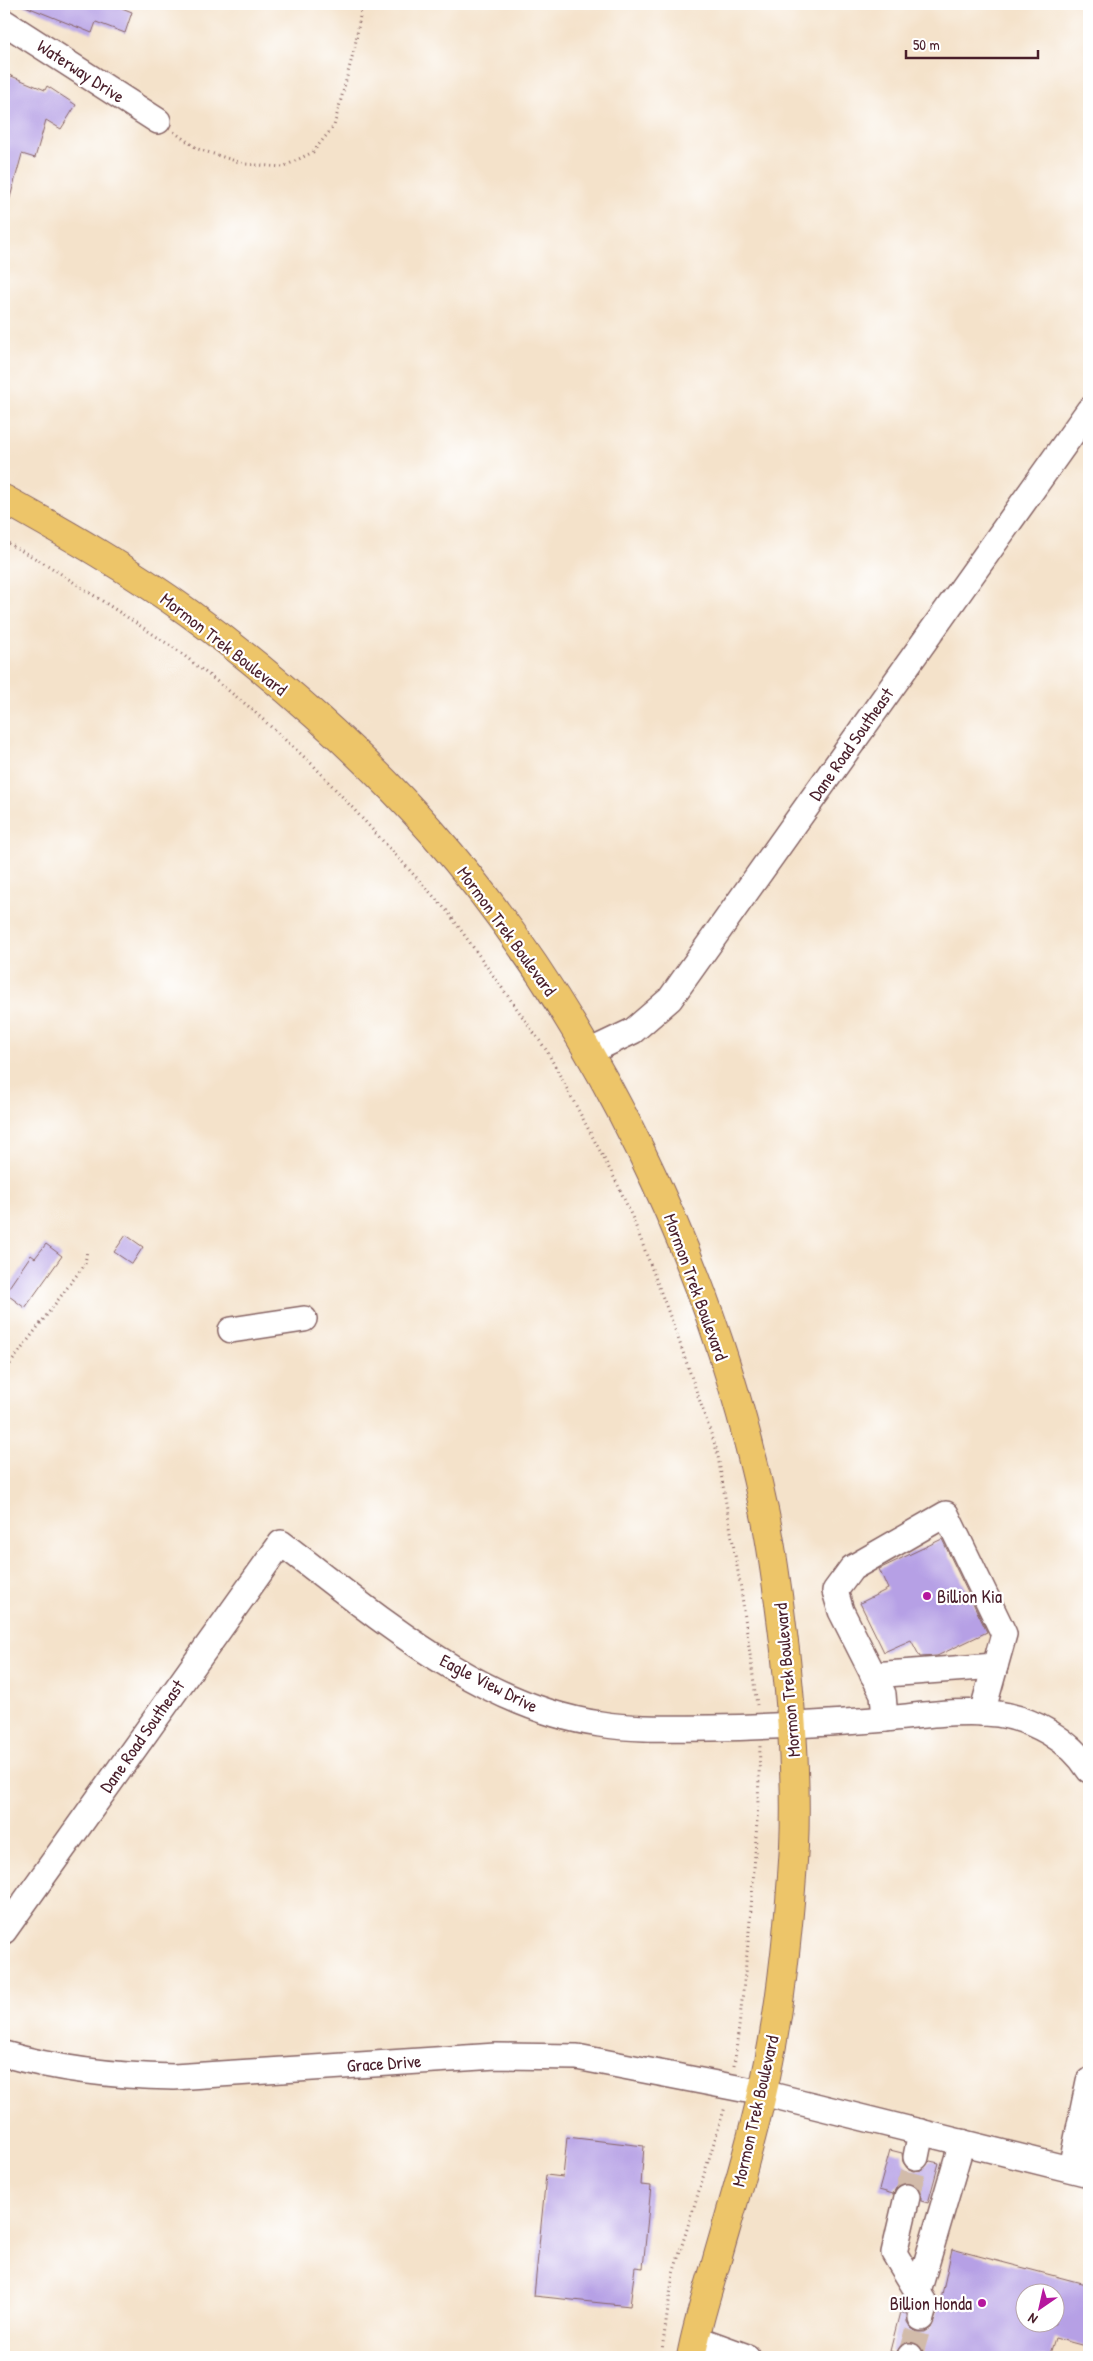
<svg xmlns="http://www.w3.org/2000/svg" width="1093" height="2361" viewBox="0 0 1093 2361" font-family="'Patrick Hand',sans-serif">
<rect width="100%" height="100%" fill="#fff"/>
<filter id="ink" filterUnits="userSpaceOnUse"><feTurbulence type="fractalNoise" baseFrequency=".02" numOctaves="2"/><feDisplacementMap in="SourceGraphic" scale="10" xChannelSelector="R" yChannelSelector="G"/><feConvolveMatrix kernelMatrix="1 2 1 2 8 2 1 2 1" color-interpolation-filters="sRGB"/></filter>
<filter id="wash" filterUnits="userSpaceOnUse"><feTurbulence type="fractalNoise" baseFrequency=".0096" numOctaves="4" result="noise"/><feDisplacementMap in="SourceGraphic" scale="20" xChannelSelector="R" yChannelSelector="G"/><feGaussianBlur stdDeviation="1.12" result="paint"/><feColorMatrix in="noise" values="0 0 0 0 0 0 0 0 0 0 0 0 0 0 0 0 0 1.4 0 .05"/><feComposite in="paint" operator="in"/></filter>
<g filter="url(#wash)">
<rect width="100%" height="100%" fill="#f4e2ca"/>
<g id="blocks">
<g fill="#b6a0e5" fill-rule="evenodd">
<polygon points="20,4 124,4 122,8 132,12 125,33 96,22 92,33"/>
<polygon points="4,73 45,90 47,86 76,105 61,129 46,120 35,158 22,154 8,205 4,204"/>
<polygon points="126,1235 143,1247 132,1264 114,1252"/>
<polygon points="46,1244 62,1256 25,1308 5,1293 31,1255 35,1258"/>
<polygon points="942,1539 987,1632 937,1656 920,1657 911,1640 884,1652 860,1603 888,1589 879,1569"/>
<polygon points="567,2137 644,2146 641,2185 651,2186 643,2268 635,2267 630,2306 534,2296 546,2175 563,2177"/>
<polygon points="890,2150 902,2153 903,2162 907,2168 913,2171 921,2170 930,2161 939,2163 928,2203 921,2201 921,2192 917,2187 911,2183 902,2183 896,2188 893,2194 879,2190"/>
<path d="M 952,2249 L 1089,2285 L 1089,2330 L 1085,2346 L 1055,2338 L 1049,2357 L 924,2357 L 922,2348 L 917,2343 L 910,2342 L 902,2344 L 896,2353 L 890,2351 L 900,2312 L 907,2314 L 907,2322 L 911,2328 L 917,2332 L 925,2332 L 931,2328 L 939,2308 ZM 1026,2294 L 1056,2294 L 1056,2324 L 1026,2324 Z"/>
</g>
</g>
</g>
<g filter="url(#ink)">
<use href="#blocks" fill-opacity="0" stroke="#866363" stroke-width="1"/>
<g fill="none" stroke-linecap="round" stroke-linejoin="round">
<g stroke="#d2bbaa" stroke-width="25" stroke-dasharray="25 12" stroke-linecap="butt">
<polyline points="907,2197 916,2157"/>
<polyline points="910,2356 921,2318"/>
</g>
<defs>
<g id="minor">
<polyline points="4,22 158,121"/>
<polyline points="589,1052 633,1031 670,999 1089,410"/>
<polyline points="231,1330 304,1319"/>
<polyline points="873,1675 995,1666"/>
<polyline points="885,1719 883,1694 841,1611 835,1591 852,1568 946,1514 1004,1634 982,1713"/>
<path d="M 4,1931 L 281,1543 C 375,1614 479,1707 600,1724 C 637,1730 674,1728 711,1728 C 765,1727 819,1724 874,1720 C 914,1717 957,1709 998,1714 C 1033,1719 1070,1740 1089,1770"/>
<path d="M 4,2054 C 59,2070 116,2076 174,2077 L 496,2056 L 577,2057 L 763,2093 L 1089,2174"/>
<polyline points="916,2157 921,2132"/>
<polyline points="1071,2168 1089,2081"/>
<polyline points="907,2197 894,2253 925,2304 921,2318"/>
<polyline points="918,2292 962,2142"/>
<polyline points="695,2338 747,2357"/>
<polyline points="910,2357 910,2356"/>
</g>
<path id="major" d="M 4,499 C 67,534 130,570 189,613 C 273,674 363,754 432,832 C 595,1018 714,1268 764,1510 C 774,1556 779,1603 785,1650 C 792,1715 797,1780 794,1846 C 789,1928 781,2014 762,2094 C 749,2151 732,2207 716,2263 C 707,2294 697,2325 691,2357"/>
</defs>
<use href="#minor" stroke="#866363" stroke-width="28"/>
<use href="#major" stroke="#866363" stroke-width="30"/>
<g stroke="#866363" stroke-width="3" stroke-dasharray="1 4" stroke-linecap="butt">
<polyline points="174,132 198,149 245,164 283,167 313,152 334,126 355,46 362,4"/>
<polyline points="4,541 49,566 177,650 248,706 314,766 448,912 547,1051 618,1185 633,1219 676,1332 717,1451 741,1589 757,1705"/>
<polyline points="4,1372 85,1264 87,1250"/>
<path d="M 734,2066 C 748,1960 757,1854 760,1746"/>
<polyline points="661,2357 673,2274 725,2107"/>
</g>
<use href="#minor" stroke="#fff" stroke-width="25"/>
<use href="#major" stroke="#edc569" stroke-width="28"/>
</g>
</g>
<g fill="#b5179e" stroke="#fff" stroke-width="2">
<circle cx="927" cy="1596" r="5"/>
<circle cx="982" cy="2303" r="5"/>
</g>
<g text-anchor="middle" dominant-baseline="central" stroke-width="4.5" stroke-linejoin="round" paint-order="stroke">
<g font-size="18" fill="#4a1f2b" stroke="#fff">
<text transform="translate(81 71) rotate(33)">Waterway Drive</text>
<text transform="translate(224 644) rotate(38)">Mormon Trek Boulevard</text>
<text transform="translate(851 744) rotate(-55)">Dane Road Southeast</text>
<text transform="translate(507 931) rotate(54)">Mormon Trek Boulevard</text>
<text transform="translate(696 1287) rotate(70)">Mormon Trek Boulevard</text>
<text transform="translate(787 1680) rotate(-95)">Mormon Trek Boulevard</text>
<text transform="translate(489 1683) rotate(27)">Eagle View Drive</text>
<text transform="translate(142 1736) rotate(-55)">Dane Road Southeast</text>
<text transform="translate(384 2063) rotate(-4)">Grace Drive</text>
<text transform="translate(755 2111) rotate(-77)">Mormon Trek Boulevard</text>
</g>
<g font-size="18" fill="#4a1f2b" stroke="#fff" text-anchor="start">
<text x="937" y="1596">Billion Kia</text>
<text x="972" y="2303" text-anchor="end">Billion Honda</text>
</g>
</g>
<rect width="1093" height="2361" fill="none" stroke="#fff" stroke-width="20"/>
<g transform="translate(1040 2308) rotate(214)"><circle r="24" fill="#ffffff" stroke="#b7a5aa"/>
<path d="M0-4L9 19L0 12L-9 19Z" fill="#b5179e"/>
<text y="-8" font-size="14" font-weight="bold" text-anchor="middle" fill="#4a1f2b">N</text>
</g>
<path d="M906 50v8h132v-8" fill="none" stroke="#4a1f2b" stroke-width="2.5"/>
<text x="913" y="50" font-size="15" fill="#4a1f2b" stroke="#ffffff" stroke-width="4" paint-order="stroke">50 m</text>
</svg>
